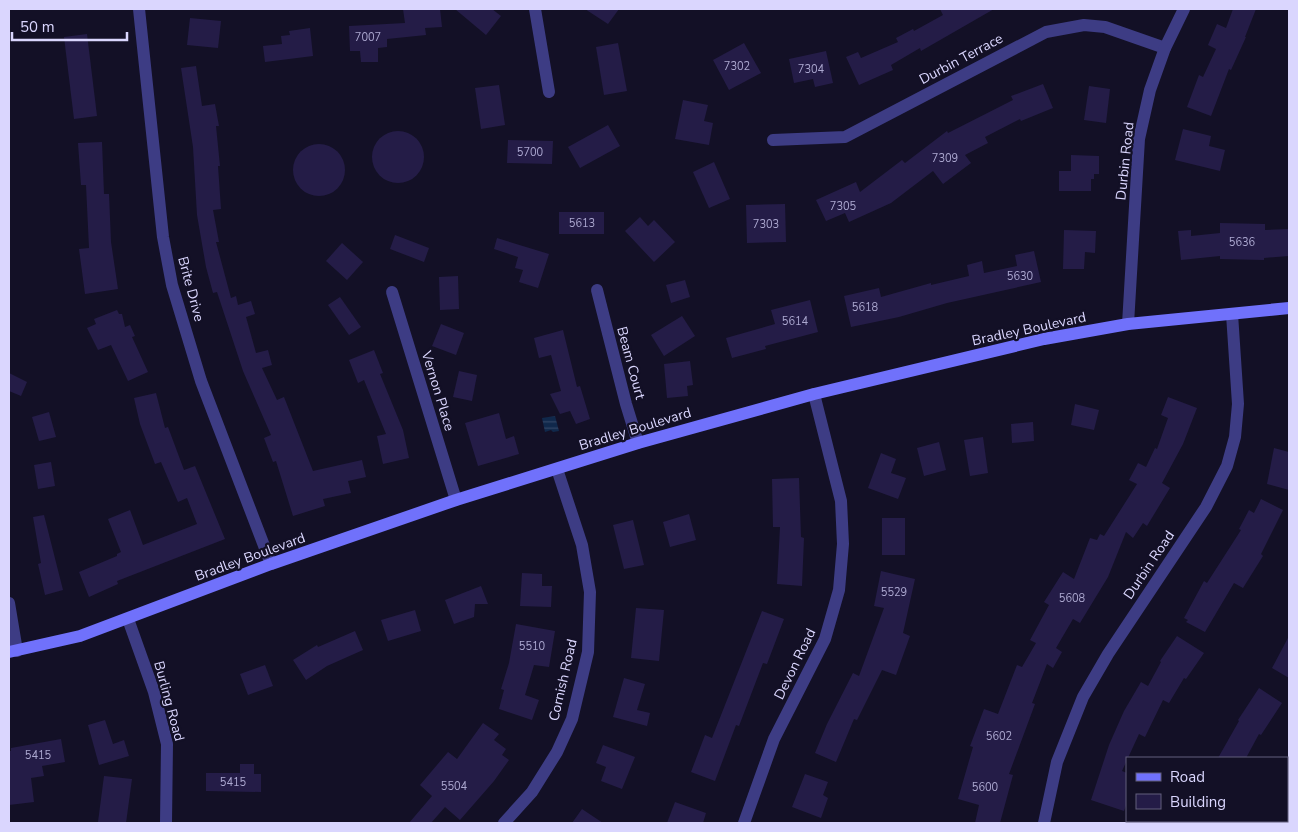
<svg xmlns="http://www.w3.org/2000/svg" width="1298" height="832" viewBox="0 0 1298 832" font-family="'Nunito Sans',sans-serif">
<defs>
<pattern id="water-rules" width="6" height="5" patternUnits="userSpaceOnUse" patternTransform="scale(1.25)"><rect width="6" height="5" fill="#10284b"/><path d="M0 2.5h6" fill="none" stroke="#324666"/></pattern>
</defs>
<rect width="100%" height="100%" fill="#131026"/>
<polygon fill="url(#water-rules)" points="555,416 559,431 553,432 551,430 545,432 542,418"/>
<g fill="#241c47">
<polygon points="403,9 440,9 442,27 425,28 426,35 387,39 387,47 378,48 378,62 361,62 360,51 350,51 349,26 405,23"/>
<polygon points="455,9 492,9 501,16 486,35"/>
<polygon points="585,9 619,9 608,24"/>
<polygon points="940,9 994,9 921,51 920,48 891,65 893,70 859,85 846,57 858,52 861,58 898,42 896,38 913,29 914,31 943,15"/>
<polygon points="1233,9 1256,9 1245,37 1246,37 1231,70 1229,69 1211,116 1187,107 1199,75 1203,77 1216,49 1208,45 1217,24 1226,28"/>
<polygon points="190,18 221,21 218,48 187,45"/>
<polygon points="310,28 313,56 265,62 263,46 282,44 281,36 290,35 289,31"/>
<polygon points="87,34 97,116 74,119 64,37"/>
<polygon points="618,43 627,91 604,95 596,47"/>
<polygon points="744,43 761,73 729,90 713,60"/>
<polygon points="826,51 833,83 815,87 813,79 794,83 789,59"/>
<polygon points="196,66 202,106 215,104 219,126 216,126 220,166 218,166 221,209 213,210 219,242 216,242 231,298 236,296 238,305 251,301 255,314 246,317 256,353 268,350 272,365 262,368 277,400 284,397 313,471 362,460 366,477 348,481 351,493 323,499 325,506 293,516 276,461 273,462 264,438 271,435 243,371 217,292 213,293 206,267 197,215 193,147 181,68"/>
<polygon points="1043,84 1053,108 1021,121 1020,119 985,137 988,143 965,155 971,163 943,184 933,171 891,203 849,222 845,213 826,221 816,200 856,182 860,192 902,160 905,163 947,131 948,133 1013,100 1011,96"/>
<polygon points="499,85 505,125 481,129 475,88"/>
<polygon points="1089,86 1110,89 1106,123 1084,120"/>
<polygon points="683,100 708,105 704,121 713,123 709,145 675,139"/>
<polygon points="608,125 620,146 580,168 568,147"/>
<polygon points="1183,129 1211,136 1209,146 1225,150 1220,171 1175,160"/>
<circle cx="398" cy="157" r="26"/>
<polygon points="508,140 553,141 552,164 507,163"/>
<polygon points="102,142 104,194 109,194 111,242 118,289 85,294 79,249 89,248 86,185 81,185 78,143"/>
<circle cx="319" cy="170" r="26"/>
<polygon points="1071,155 1099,156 1099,174 1094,174 1094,179 1091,179 1091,191 1059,191 1059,171 1071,171"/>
<polygon points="714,162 730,199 709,208 693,172"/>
<polygon points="785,204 786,242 747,243 746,205"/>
<rect x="559" y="212" width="45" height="22"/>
<polygon points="640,217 648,226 654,220 675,242 654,262 625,231"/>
<polygon points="1220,223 1265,224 1265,230 1289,229 1289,256 1264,258 1264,260 1220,259 1220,256 1181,260 1178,231 1191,230 1191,236 1220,233"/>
<polygon points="1064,230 1096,231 1095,253 1085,252 1084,269 1063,269"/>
<polygon points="395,235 429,248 424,262 390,249"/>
<polygon points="497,238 549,254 538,288 519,282 523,270 515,268 518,257 494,249"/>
<polygon points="342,243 363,262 347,280 326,261"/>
<polygon points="1034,251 1041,282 947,303 899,317 851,327 844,296 879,288 881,297 931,283 931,285 969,276 967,265 982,261 984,273 1017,266 1015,255"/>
<polygon points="458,276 459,309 440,310 439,277"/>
<polygon points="685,280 690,297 671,303 666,285"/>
<polygon points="340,297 361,327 349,335 328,305"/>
<polygon points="810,300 818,332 765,346 766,349 732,358 726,338 775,324 771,310"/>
<polygon points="117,310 119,314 122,314 125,327 130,325 135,336 132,337 148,372 128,381 111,345 98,350 87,328 96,324 94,319"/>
<polygon points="682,316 695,336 664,356 651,335"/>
<polygon points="441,324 464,333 456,355 432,346"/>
<polygon points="563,330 577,387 580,386 590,419 576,424 570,411 560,414 550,394 561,391 551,355 539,358 534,338"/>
<polygon points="374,350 383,373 380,374 403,430 409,458 383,464 377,436 386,434 364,380 358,383 349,360"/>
<polygon points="690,361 693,385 687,386 688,396 667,398 664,364"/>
<polygon points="459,371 477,375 472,401 453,397"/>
<polygon points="9,373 27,382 21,396 9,391"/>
<polygon points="156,393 165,428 168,427 184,470 195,466 225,539 117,581 118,584 89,597 79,572 117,556 117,554 121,552 108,519 130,510 143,545 197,524 187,498 178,502 161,462 155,464 140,424 134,398"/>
<polygon points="1168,397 1197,408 1183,444 1162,483 1170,488 1147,526 1143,523 1133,538 1126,532 1108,577 1080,623 1073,619 1056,648 1062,652 1053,668 1047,664 1032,703 1035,704 1009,774 1013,775 1000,823 975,823 979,805 958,799 973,747 970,746 984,709 998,714 1017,665 1022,667 1036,643 1030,640 1049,605 1044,602 1063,572 1074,579 1090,538 1097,540 1100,534 1104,536 1137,484 1129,480 1138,463 1146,467 1155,448 1157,449 1168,418 1161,415"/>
<polygon points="1075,404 1099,410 1094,430 1071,425"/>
<polygon points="49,412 56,437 39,441 32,417"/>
<polygon points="499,413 506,439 514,436 519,454 478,466 465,423"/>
<polygon points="1033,422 1034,441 1012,443 1011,424"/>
<polygon points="983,437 988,473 970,476 964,440"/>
<polygon points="939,442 946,470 924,476 917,448"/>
<polygon points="1274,448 1289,452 1289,490 1267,484"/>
<polygon points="881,453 896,459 891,473 906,478 898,499 868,488"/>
<polygon points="51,462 55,486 38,489 34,465"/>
<polygon points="799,478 801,537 804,538 802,586 777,584 780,527 773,527 772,479"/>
<polygon points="1261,499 1283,510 1261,554 1263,556 1243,588 1234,583 1205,632 1186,622 1188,620 1184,618 1204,581 1207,583 1241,530 1239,529 1249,510 1254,513"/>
<polygon points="689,514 696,540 670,547 663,522"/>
<polygon points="44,515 63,590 45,595 38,564 41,563 33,517"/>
<rect x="882" y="518" width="23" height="37"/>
<polygon points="633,520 644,565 624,569 613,525"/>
<polygon points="881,571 915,579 903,633 910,636 896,675 882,670 857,720 854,719 836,762 815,753 827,724 853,673 859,676 884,608 874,606"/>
<polygon points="522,573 542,574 542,586 552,586 551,607 520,606"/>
<polygon points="481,586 488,604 475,604 474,617 454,624 445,600"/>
<polygon points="636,608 664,610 659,661 631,658"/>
<polygon points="415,610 421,631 388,641 381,620"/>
<polygon points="762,611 784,619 767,664 763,663 739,726 736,725 715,781 691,772 705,735 712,738"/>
<polygon points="516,624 555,631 549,667 534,665 525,695 539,700 532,720 499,709 504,690 501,689 509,663"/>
<polygon points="355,631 363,650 327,666 306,680 293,660 317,645 318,647"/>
<polygon points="1177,636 1204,653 1186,679 1184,678 1169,703 1163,700 1145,737 1139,734 1122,771 1127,773 1127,803 1124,811 1091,800 1109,745 1124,711 1141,682 1148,686 1161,662 1160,661"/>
<polygon points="1289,636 1289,678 1272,668"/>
<polygon points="265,665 273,686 248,695 240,674"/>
<polygon points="624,678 645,684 637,710 650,713 647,726 613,717"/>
<polygon points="1259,688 1282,703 1261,735 1259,734 1246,758 1218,758 1239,721 1238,720"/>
<polygon points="105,720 113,744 124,740 129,756 99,765 88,725"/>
<polygon points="483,723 499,734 494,740 506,749 502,755 509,760 494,781 460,820 445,807 431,823 409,823 432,796 420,785 448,752 457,759"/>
<polygon points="61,739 65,762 42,766 44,776 31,778 34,802 9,805 9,751 11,751 11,748"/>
<polygon points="603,745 635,757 622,789 601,781 606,767 596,763"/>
<polygon points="240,764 254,764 254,774 261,774 261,792 206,791 206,773 240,773"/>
<polygon points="805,774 828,782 823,795 828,798 821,818 792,807"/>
<polygon points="104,776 132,779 126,823 98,822"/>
<polygon points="675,802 706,813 703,823 667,823"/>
<polygon points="582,809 603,823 572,823"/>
</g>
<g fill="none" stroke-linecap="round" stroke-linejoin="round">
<g stroke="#3d3c84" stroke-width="12">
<polyline points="139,9 163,237 172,285 201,381 271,564"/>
<polyline points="535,9 549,92"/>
<polyline points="773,140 845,137 1046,32 1084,25 1105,27 1165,48"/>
<polyline points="597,290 626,404 638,443"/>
<polyline points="392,292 456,500"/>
<polyline points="1128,324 1139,139 1150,90 1165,48 1184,9"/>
<polyline points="9,603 17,651"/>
<polyline points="128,619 154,692 167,744 166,823"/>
<polyline points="1287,780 1289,775"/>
<polyline points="504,823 532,792 557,752 572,719 588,652 590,592 582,545 557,469"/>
<polyline points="744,823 774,739 825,639 839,590 843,544 841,501 814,394"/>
<polyline points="1044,823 1057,762 1083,697 1108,654 1206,507 1227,466 1235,437 1238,404 1232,314"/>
<polyline points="1246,823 1249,821"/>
</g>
<polyline stroke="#7071fb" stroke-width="12" points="9,652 80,636 271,564 456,500 638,443 814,394 1044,339 1128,324 1289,308"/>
</g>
<g text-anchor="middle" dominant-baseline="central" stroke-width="4.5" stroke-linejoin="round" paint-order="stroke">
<g font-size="11" fill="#aca8d0">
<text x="368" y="37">7007</text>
<text x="737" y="66">7302</text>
<text x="811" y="69">7304</text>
<text x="530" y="152">5700</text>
<text x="945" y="158">7309</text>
<text x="843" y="206">7305</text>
<text x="582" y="223">5613</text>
<text x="766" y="224">7303</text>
<text x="1242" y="242">5636</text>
<text x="1020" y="276">5630</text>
<text x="865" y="307">5618</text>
<text x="795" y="321">5614</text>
<text x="894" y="592">5529</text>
<text x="1072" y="598">5608</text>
<text x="532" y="646">5510</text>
<text x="999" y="736">5602</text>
<text x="38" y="755">5415</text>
<text x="233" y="782">5415</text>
<text x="454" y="786">5504</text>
<text x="985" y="787">5600</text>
</g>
<g font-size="14" fill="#dad6fe" stroke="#131026">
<text transform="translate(961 59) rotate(-28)">Durbin Terrace</text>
<text transform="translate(1125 161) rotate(-84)">Durbin Road</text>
<text transform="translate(191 289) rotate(75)">Brite Drive</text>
<text transform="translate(1029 329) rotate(-12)">Bradley Boulevard</text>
<text transform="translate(631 363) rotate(75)">Beam Court</text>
<text transform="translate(438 391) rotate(73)">Vernon Place</text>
<text transform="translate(635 429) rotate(-17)">Bradley Boulevard</text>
<text transform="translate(250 557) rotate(-20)">Bradley Boulevard</text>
<text transform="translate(1149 565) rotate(-56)">Durbin Road</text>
<text transform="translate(795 664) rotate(-64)">Devon Road</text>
<text transform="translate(563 680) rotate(-77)">Cornish Road</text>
<text transform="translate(169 701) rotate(75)">Burling Road</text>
</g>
</g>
<rect width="1298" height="832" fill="none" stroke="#dad6fe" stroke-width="20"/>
<rect x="1126" y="757" width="162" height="65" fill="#131026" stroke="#635f7c"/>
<rect x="1136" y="773" width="25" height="8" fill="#7071fb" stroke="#635f7c"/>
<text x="1170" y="782" font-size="15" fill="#dad6fe">Road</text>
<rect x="1136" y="794" width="25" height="15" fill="#241c47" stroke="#635f7c"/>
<text x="1170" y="807" font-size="15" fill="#dad6fe">Building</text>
<path d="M12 32v8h115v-8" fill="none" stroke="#dad6fe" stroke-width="2.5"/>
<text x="20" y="32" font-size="15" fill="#dad6fe" stroke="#131026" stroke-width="4" paint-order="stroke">50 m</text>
</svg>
